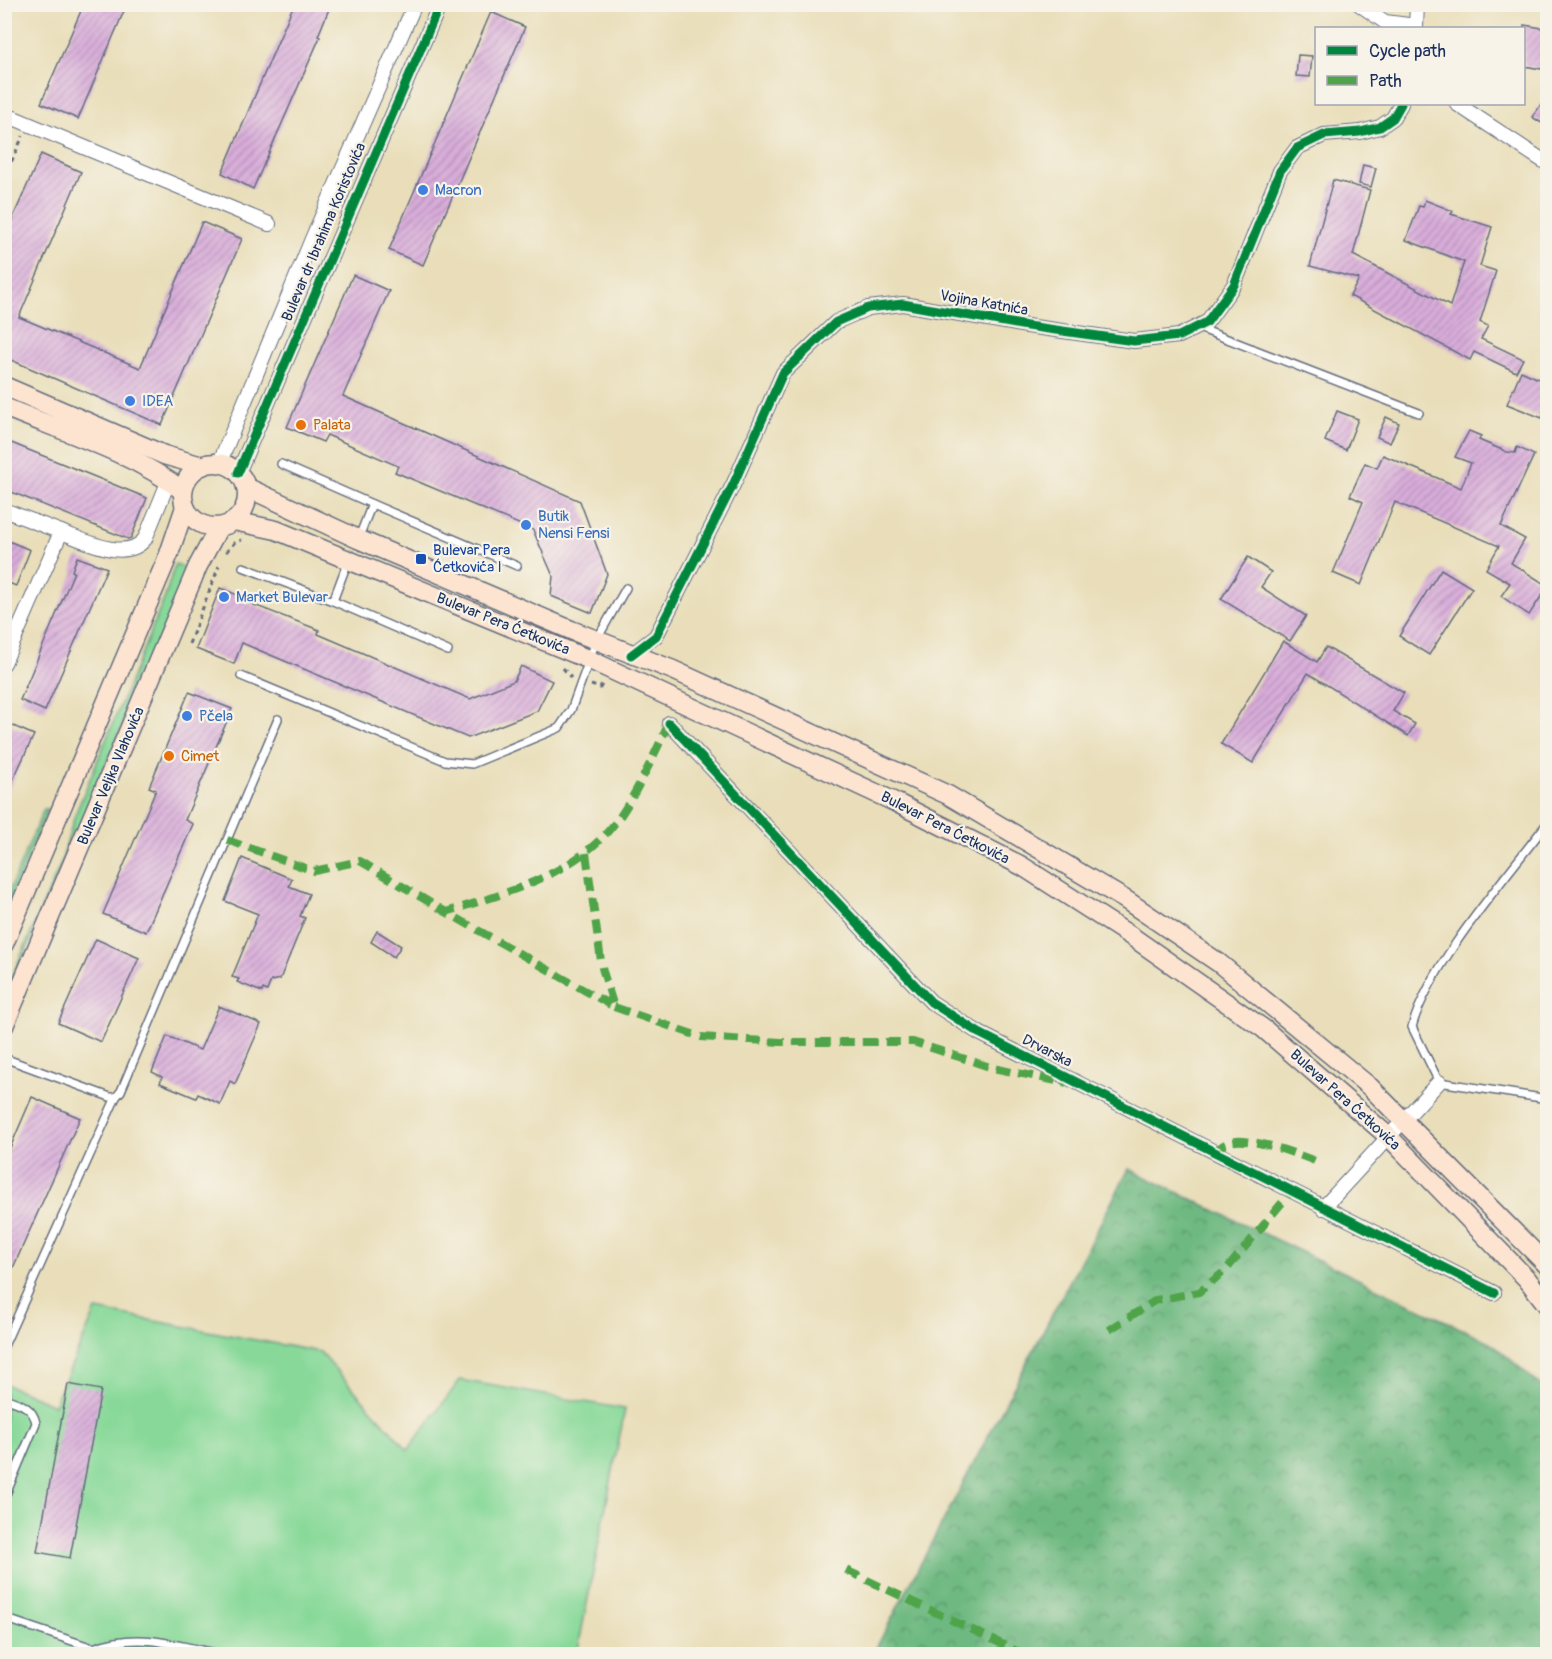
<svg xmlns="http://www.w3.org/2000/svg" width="1552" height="1659" viewBox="0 0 1552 1659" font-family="Pangolin,sans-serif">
<defs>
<pattern id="forest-crowns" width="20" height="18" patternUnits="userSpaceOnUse" patternTransform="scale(1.5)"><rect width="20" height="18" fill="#6eb981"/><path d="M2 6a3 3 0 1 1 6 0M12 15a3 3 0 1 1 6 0" fill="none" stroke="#5a976d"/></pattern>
<pattern id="building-hatch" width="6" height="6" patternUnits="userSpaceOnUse" patternTransform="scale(1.5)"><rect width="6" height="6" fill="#d9adda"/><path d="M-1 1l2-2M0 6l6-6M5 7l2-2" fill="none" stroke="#af8db4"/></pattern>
</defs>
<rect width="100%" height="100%" fill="#f7f3e8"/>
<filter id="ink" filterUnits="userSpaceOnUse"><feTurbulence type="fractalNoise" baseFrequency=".0167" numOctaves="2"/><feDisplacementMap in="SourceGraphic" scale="12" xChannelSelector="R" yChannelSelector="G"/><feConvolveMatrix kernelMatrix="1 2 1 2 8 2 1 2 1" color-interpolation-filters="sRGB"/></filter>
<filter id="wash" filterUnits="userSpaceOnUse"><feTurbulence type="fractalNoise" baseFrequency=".008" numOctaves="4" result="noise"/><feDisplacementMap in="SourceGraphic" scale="24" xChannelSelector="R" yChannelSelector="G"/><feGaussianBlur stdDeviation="1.35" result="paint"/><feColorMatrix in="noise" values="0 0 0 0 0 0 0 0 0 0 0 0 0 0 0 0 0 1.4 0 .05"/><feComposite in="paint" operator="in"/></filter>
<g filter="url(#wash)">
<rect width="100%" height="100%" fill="#e9deb9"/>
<g fill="#88d999" stroke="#52847c" stroke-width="1.5">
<polygon points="175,564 190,570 4,1002 4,995 61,863 75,815 165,597"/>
<polygon points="44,809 48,809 5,912 5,901"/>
<polygon points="96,1310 320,1352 408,1450 460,1380 625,1409 577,1654 5,1654 5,1384 54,1405"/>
</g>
<polygon fill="url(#forest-crowns)" stroke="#447470" stroke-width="1.5" points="1129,1169 1491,1343 1547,1391 1547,1654 873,1654"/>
<g id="blocks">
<g fill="url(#building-hatch)">
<polygon points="84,4 127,4 78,119 41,103"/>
<polygon points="294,4 331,4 318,36 320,37 253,189 222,173"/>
<polygon points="491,12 525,27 423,265 389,250"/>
<polygon points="1524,25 1548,29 1548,70 1524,66"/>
<polygon points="1298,55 1312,56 1310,77 1296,76"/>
<polygon points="1548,95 1548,127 1532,117"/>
<polygon points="41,154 81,172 19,317 140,368 202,222 242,239 162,425 4,357 4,238"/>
<polygon points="1363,165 1376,168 1371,187 1359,184"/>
<polygon points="1333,180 1370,190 1353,255 1450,306 1464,262 1406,240 1419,206 1423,207 1425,200 1453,211 1451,214 1492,227 1480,266 1496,271 1480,322 1488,326 1481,339 1523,359 1516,372 1474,352 1470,360 1350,296 1359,279 1310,266"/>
<polygon points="353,275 389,291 343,396 580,501 607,574 592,613 551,596 553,576 533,530 395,472 398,466 327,435 323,442 287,427"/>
<polygon points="1521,371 1548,383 1548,404 1542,418 1507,404"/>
<polygon points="1337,411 1358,419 1346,450 1325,441"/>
<polygon points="1386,417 1399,423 1390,443 1377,437"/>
<polygon points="1469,431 1481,436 1479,440 1507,452 1515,453 1517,447 1534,455 1501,526 1525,539 1511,563 1548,586 1529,615 1501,596 1510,583 1486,569 1499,546 1395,502 1361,585 1333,573 1363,502 1350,496 1365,463 1377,468 1383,455 1461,488 1471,463 1455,457"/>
<polygon points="4,440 147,498 131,538 128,539 4,489"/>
<polygon points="4,539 30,550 16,586 4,581"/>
<polygon points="77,557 107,568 45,711 20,700 74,572 72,571"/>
<polygon points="1248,557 1271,572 1261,587 1306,616 1290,641 1221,599"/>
<polygon points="1441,569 1472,588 1429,655 1399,636"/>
<polygon points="220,588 243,597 241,600 319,630 318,634 470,699 514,681 521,666 552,681 537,711 468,738 242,643 234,664 196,649"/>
<polygon points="1283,641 1317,662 1326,647 1404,693 1393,711 1415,724 1408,736 1308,673 1253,763 1221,744"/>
<polygon points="189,692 232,709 185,820 193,824 146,932 103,914 156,790 149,787"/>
<polygon points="11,725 34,735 5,797 4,740"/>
<polygon points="242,858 292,879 289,886 309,894 300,916 305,918 280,979 271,981 267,991 263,989 262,992 237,982 239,979 232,977 258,914 225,901"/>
<polygon points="377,931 401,946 394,957 371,942"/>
<polygon points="96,939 139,958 101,1042 58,1023"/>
<polygon points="219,1006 261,1024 235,1084 230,1081 220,1104 198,1094 196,1098 160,1083 162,1077 152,1072 167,1036 200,1050"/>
<polygon points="32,1097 80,1118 4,1288 4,1162"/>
<polygon points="68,1384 101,1390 70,1558 37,1552"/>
</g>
</g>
</g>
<g filter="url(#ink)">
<use href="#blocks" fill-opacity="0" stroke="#636c7e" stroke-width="1.5"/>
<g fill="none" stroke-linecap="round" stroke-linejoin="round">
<defs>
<g id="service">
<polyline points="1199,328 1419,413"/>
<polyline points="281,464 372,504"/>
<polyline points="359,537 372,504 517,566"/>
<polyline points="243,567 333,601 448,651"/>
<polyline points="333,601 348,561"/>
<polyline points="241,676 445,761 472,764 559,728 571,710 596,641 626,588"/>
<path d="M 1548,822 C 1507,876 1429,965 1412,1027 L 1439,1082 L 1548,1099"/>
<polyline points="4,1058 110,1097 116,1097 121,1091 278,719"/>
<polyline points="4,1346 116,1097"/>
<path d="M 4,1398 C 18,1403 33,1406 36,1423 L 4,1499"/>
<polyline points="4,1618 93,1648 99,1654"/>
<path d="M 93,1648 C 140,1631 173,1645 220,1654"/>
</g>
<g id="minor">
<polyline points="1359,4 1385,22 1416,26"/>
<polyline points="1416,28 1417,4"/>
<polyline points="1457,104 1548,164"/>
<polyline points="4,114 269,224"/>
<polyline points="219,464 312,239 415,4"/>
<polyline points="238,473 440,4"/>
<polyline points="4,510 61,532 4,663"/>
<path d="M 61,532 C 84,540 126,563 145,539 L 169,480"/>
<polyline points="631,655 656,636 733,485 783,373 836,322 868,308 903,304 1027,326 1134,341 1179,336 1207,322 1234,285 1280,171 1297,148 1324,135 1360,132 1380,127 1393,118 1401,104"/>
<polyline points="669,723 931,1002 979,1033 1494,1293"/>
<polyline points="1323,1208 1439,1082"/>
</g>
<g id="secondary">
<polyline points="4,386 164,455 202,466"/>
<path d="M 4,407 C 64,432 132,452 183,491"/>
<circle cx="215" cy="495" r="32"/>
<polyline points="246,487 358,539 571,630 673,670 948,795 1126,900 1219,963 1370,1087 1548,1266"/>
<polyline points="234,521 276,530 590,660 895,802 1022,866 1134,938 1264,1029 1389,1137 1527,1279 1548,1306"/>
<polyline points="4,944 169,554 185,507"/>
<polyline points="4,1026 198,566 219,527"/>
</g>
</defs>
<use href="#service" stroke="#636c7e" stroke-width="10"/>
<use href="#minor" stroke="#636c7e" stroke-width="16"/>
<use href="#secondary" stroke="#636c7e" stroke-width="21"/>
<g stroke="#636c7e" stroke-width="3" stroke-dasharray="4.5 4.5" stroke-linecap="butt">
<polyline points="4,178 23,136"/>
<polyline points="226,552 235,542 242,540"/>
<polyline points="189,644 219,566"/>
<polyline points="563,668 571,678"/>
<polyline points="591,685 600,688 602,684"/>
</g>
<use href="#service" stroke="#fff" stroke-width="7"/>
<use href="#minor" stroke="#fff" stroke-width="14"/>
<use href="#secondary" stroke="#fde4d0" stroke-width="18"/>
<g stroke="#4fa44a" stroke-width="8" stroke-dasharray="15 8" stroke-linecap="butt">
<polyline points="227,840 314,871 360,861 446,912"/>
<path d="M 586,853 L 602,968 L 614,1007 L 446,912 C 510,892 584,872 623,812 C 641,784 655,753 669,723"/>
<polyline points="614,1007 701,1037 781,1042 913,1042 993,1068 1066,1083"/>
<path d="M 1214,1153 C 1217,1150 1221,1146 1225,1144 C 1244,1133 1296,1154 1315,1161"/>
<polyline points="1109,1330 1156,1300 1199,1292 1226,1270 1291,1192"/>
<polyline points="846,1570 1023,1654"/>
</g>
<defs>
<g id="cycleway">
<polyline points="238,473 440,4"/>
<polyline points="631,655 656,636 733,485 783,373 836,322 868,308 903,304 1027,326 1134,341 1179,336 1207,322 1234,285 1280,171 1297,148 1324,135 1360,132 1380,127 1393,118 1401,104"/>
<polyline points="669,723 931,1002 979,1033 1494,1293"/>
</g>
</defs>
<use href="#cycleway" stroke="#f7f3e8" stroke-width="13"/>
<use href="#cycleway" stroke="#00873e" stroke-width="9"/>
</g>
</g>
<g fill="#3f7fe0" stroke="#f7f3e8" stroke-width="2">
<circle cx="423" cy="190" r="6"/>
<circle cx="130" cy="401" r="6"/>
<circle cx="526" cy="525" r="6"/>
<circle cx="224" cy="597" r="6"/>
<circle cx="187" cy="716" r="6"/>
</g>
<g fill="#e8710a" stroke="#f7f3e8" stroke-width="2">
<circle cx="301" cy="425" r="6"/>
<circle cx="169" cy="756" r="6"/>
</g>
<rect fill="#1a4fb4" stroke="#f7f3e8" stroke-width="2" x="415" y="553" width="12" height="12" rx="3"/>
<g text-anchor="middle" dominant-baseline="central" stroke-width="4.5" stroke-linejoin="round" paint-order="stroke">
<g font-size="15" fill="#366cbe" stroke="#f7f3e8" text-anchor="start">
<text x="435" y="190">Macron</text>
<text x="142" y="401">IDEA</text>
<text x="538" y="516">Butik<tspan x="538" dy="17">Nensi Fensi</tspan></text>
<text x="236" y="597">Market Bulevar</text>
<text x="199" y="716">Pčela</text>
</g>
<g font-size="15" fill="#1b2f5e" stroke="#f7f3e8">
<text transform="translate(324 232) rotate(-67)">Bulevar dr Ibrahima Koristovića</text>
<text transform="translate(984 303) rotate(10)">Vojina Katnića</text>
<text transform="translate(503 624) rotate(22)">Bulevar Pera Ćetkovića</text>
<text transform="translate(111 776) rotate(-67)">Bulevar Veljka Vlahovića</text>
<text transform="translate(945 828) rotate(27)">Bulevar Pera Ćetkovića</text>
<text transform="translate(1047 1051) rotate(27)">Drvarska</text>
<text transform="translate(1345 1100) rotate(42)">Bulevar Pera Ćetkovića</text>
</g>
<g font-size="15" fill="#c56008" stroke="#f7f3e8" text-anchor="start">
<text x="313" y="425">Palata</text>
<text x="181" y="756">Cimet</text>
</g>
<g font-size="15" fill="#164399" stroke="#f7f3e8" text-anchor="start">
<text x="433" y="550">Bulevar Pera<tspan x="433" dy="17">Ćetkovića I</tspan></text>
</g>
</g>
<rect width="1552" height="1659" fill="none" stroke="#f7f3e8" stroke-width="24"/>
<rect x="1315" y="27" width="210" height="78" fill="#f7f3e8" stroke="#9fa5b1" stroke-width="1.5"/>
<rect x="1327" y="46" width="30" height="9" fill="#00873e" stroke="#9fa5b1" stroke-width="1.5"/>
<text x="1369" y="57" font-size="18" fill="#1b2f5e">Cycle path</text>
<rect x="1327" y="76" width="30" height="9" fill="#4fa44a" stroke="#9fa5b1" stroke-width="1.5"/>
<text x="1369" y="87" font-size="18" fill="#1b2f5e">Path</text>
</svg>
